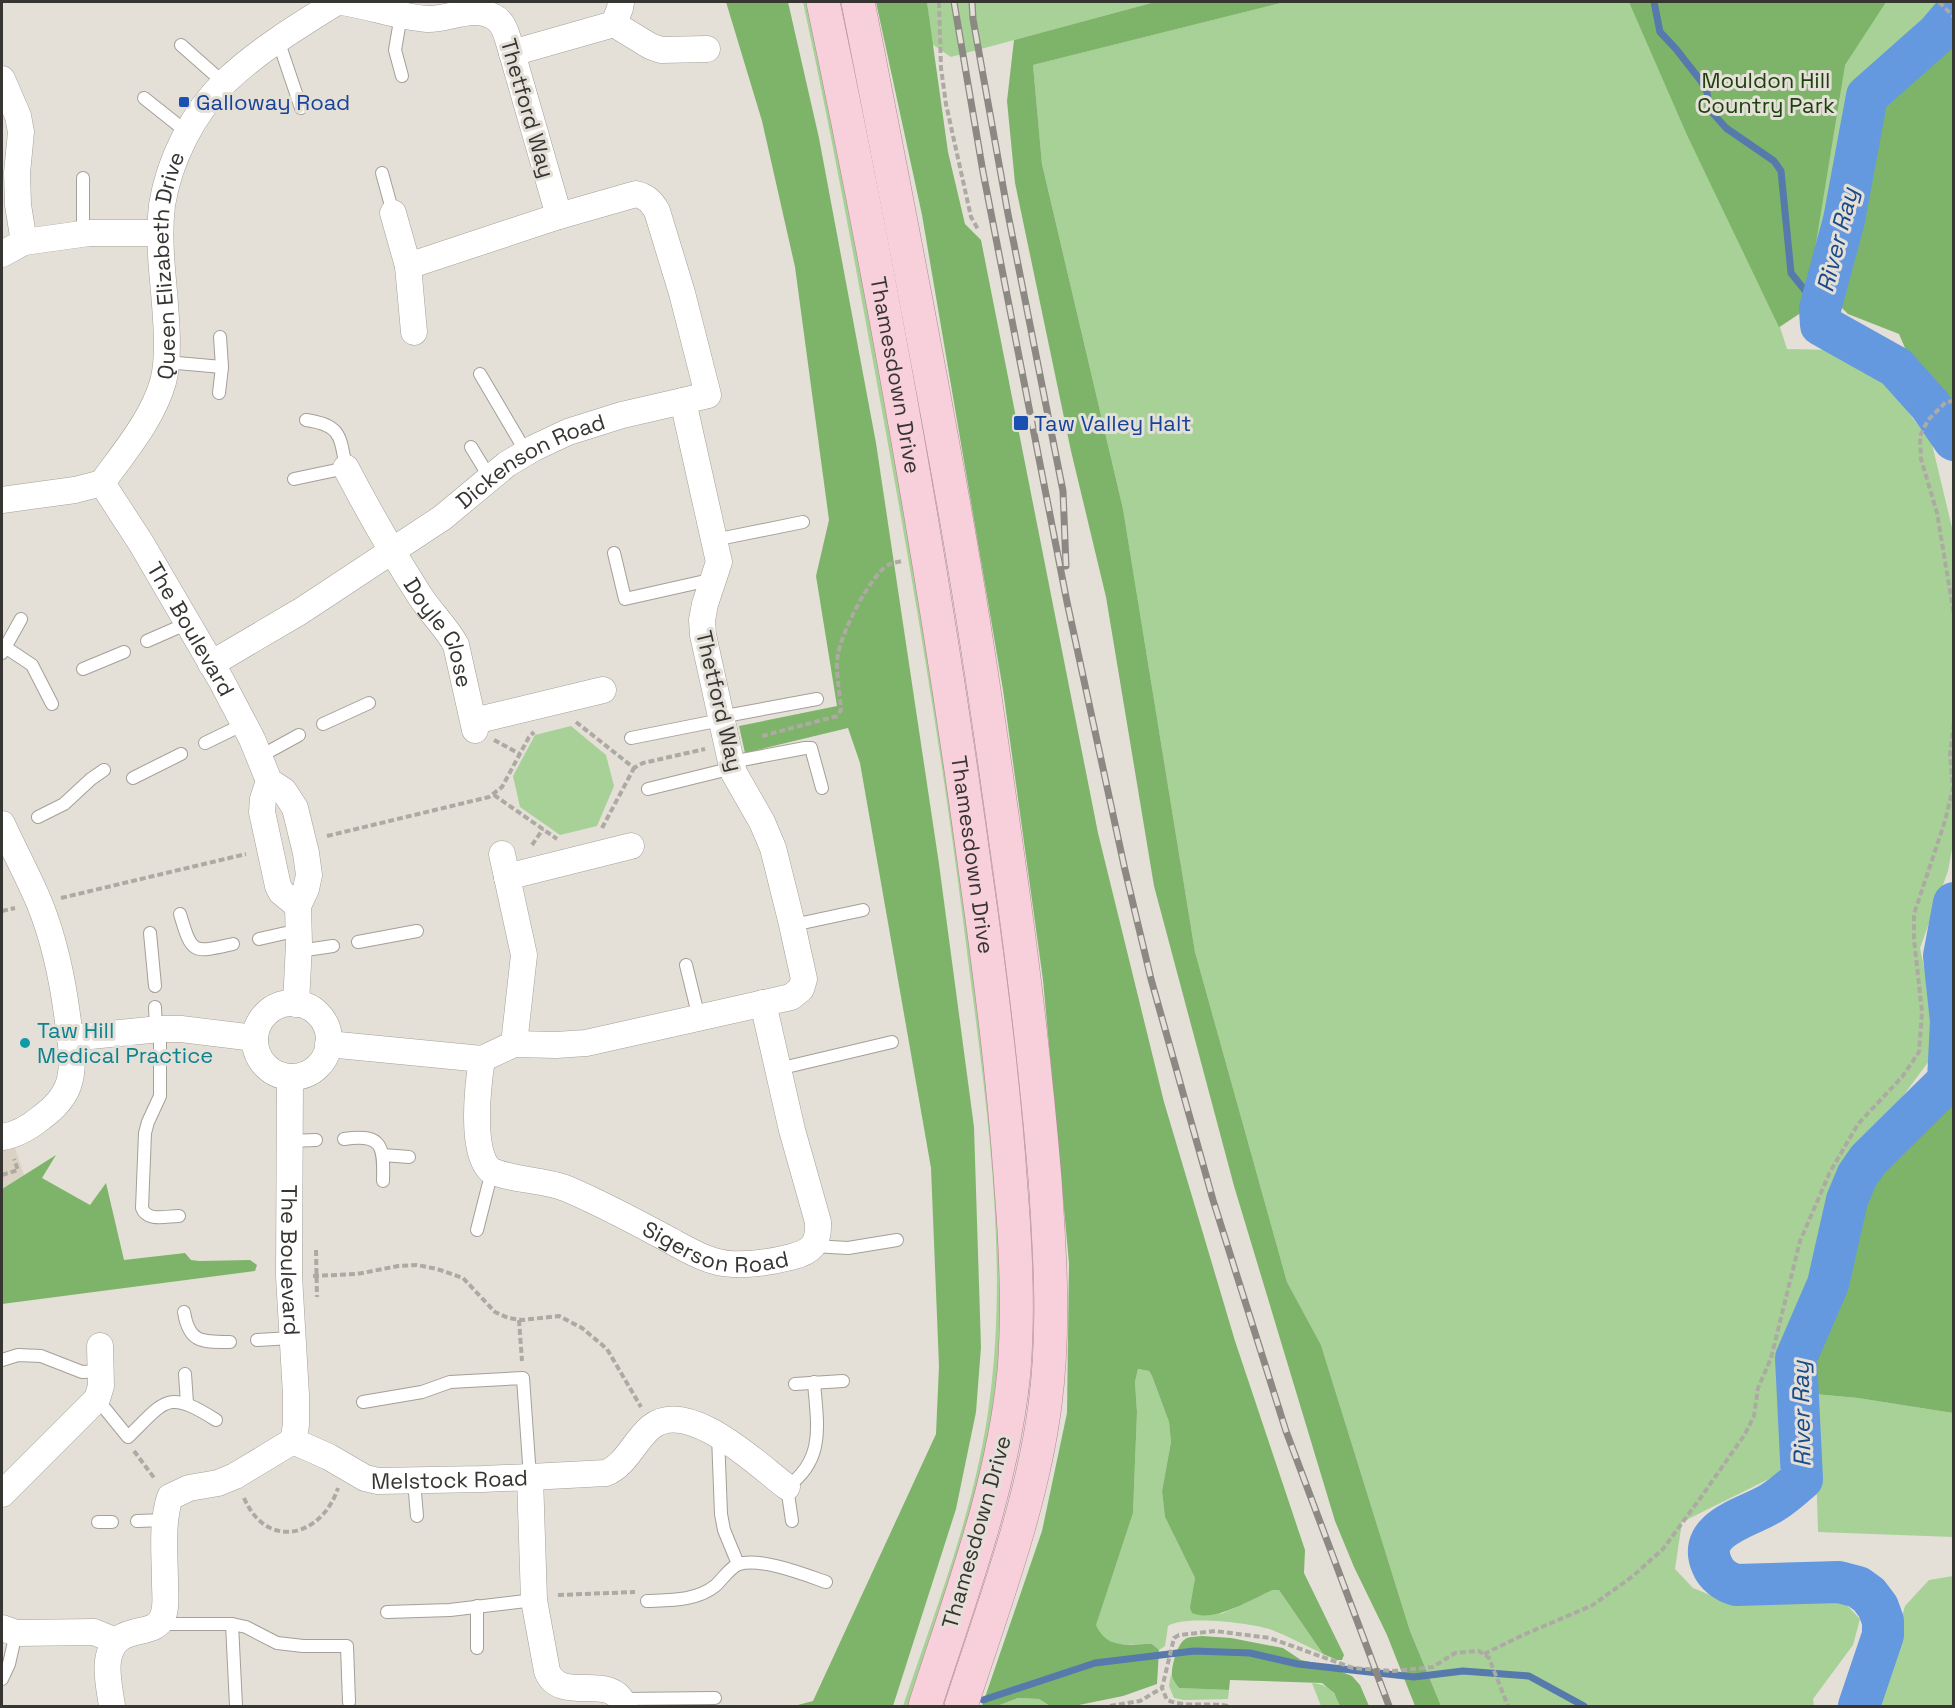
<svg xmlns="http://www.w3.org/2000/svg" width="1955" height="1708" viewBox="0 0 1955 1708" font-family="'Space Grotesk',sans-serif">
<rect width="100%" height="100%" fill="#e4e0d8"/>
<polygon fill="#dbd2c4" points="15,1148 24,1175 2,1189 2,1149"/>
<g fill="#a7d197">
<path d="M 803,2 L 810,2 L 914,550 L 988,1061 L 1004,1323 L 985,1465 L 912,1706 L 903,1706 C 937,1605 977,1504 990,1397 C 1010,1242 982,1074 963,920 C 940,738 909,558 876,378 C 853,252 830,126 803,2 Z"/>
<polygon points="927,2 1155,2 951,57 932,44"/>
<polygon points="1285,2 1950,2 1926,33 1879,69 1855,105 1853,176 1805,310 1780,327 1787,349 1836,350 1886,382 1932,444 1953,532 1953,844 1948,871 1920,948 1934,1016 1932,1057 1833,1190 1798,1315 1785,1348 1784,1374 1792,1424 1779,1474 1682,1522 1675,1569 1693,1588 1732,1604 1841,1599 1860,1619 1853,1645 1813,1699 1814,1706 1441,1706 1410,1631 1321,1345 1287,1282 1195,952 1123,509 1042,164 1033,65"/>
<polygon points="571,726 606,755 614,786 597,826 560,835 520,807 513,776 535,735"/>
<path d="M 1138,1369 L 1149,1371 L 1152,1376 L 1169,1422 L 1171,1442 L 1162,1491 L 1165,1517 L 1195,1578 L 1194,1583 L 1221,1614 L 1273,1590 L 1279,1590 L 1323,1654 C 1306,1646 1290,1637 1272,1630 C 1253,1623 1184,1615 1168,1626 L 1165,1646 L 1159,1650 L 1152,1644 L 1117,1644 L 1101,1637 L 1095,1625 L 1133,1513 L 1137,1412 L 1135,1382 Z"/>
<polygon points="1814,1394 1858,1398 1953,1413 1953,1537 1818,1532"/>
<polygon points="1953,1576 1953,1706 1876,1706 1905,1606 1929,1580"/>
<polygon points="1171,1674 1174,1682 1179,1688 1229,1690 1228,1699 1184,1700 1174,1698 1169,1686"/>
<path d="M 1312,1683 C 1328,1684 1335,1692 1340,1706 L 1321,1706 Z"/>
<polygon points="1018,1698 1039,1699 1050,1706 997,1706"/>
</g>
<g fill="#7eb469">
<polygon points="726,2 788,2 819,138 876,443 939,864 974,1127 981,1347 976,1412 956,1509 893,1706 794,1706 813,1701 936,1434 939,1366 931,1168 860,763 848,728 745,753 739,726 837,706 816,576 829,520 795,267 762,121"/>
<path d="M 876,2 L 927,2 L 948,152 L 965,224 L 981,240 L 1098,833 L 1164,1102 L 1235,1341 L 1305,1550 L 1304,1573 L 1344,1655 L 1342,1660 L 1337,1660 L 1323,1654 L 1279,1590 L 1273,1590 C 1251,1599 1214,1623 1192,1613 L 1190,1608 L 1195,1578 L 1165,1517 L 1162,1491 L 1171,1442 L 1169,1422 L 1152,1376 L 1149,1371 L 1138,1369 L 1135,1382 L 1137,1412 L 1133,1513 L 1096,1625 C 1107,1650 1129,1644 1152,1644 L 1159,1650 L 1157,1684 L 1123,1696 L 1074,1706 L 1050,1706 L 1039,1699 L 1018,1698 L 997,1706 L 982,1706 L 1042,1531 L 1067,1413 L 1069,1263 L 1043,980 L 1003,690 L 922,215 Z"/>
<polygon points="1155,2 1285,2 1033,65 1042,164 1123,509 1195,952 1287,1282 1321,1345 1410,1631 1441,1706 1415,1706 1387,1635 1354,1567 1335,1521 1234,1186 1154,886 1106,597 1071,451 1015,183 1007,101 1014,40"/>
<polygon points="1629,2 1886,2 1845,65 1805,310 1779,327 1687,135"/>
<polygon points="1953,19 1953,410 1911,362 1899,334 1848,314 1836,302 1836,281 1861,211 1863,150 1870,95 1889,70 1918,51"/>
<polygon points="1953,1086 1953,1413 1858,1398 1814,1394 1818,1353 1856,1228 1861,1188 1886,1142 1913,1126 1950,1092"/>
<polygon points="56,1155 42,1178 90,1205 106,1183 124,1260 185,1253 191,1260 199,1261 250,1260 257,1265 255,1271 2,1304 2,1189"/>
<path d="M 1202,1636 L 1231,1638 L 1283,1648 L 1301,1660 L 1324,1665 L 1352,1676 L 1360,1685 L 1369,1706 L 1340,1706 L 1334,1693 L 1322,1683 L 1230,1680 L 1229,1690 L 1179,1688 C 1176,1684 1173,1681 1172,1676 C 1171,1668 1177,1645 1184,1640 C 1188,1636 1196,1637 1202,1636 Z"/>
</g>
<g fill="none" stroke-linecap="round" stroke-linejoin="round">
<g stroke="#567aab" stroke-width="7">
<polyline points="1654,2 1660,32 1676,49 1701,81 1707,92 1710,110 1726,128 1774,161 1781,171 1791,273 1820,309"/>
<polyline points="983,1700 1095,1663 1194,1651 1250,1653 1298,1664 1414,1677 1463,1671 1529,1676 1584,1706"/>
</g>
<g stroke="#6498df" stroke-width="42">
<polyline points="1954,14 1937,34 1867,96 1844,220 1820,309 1821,325 1896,367 1930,405 1954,440"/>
<path d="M 1859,1706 L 1883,1635 L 1883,1621 L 1878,1607 L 1869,1595 L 1858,1587 L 1839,1582 L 1736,1585 C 1726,1582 1716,1575 1712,1565 C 1695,1527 1751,1517 1773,1502 C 1783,1496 1793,1487 1802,1479 L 1796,1358 L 1828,1284 L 1847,1200 L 1857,1176 L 1868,1160 L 1948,1081 L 1951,1021 L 1944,956 L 1954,903"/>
</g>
<defs>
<g id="lane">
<polyline points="401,15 395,50 402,76"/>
<polyline points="278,40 301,108"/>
<polyline points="181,45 224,83"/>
<polyline points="144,98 188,133"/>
<polyline points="382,173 393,213"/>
<polyline points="83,178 83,234"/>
<polyline points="166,362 222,367"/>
<polyline points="480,374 526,452"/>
<polyline points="219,393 222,367 220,337"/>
<polyline points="471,447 490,478"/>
<path d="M 294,479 L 346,468 C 340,437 342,425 306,420"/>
<polyline points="714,540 803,522"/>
<polyline points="614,553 625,599 714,579"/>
<polyline points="147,641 188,623"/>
<polyline points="2,645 32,665 52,704"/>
<polyline points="2,653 21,619"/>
<polyline points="83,669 124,652"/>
<polyline points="720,717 817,699"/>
<polyline points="323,724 369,703"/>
<polyline points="631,738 721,720"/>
<polyline points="205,743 244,724"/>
<polyline points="259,757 299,735"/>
<polyline points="731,762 805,748 811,748 822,788"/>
<polyline points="133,778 181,754"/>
<polyline points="648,789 733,768"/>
<polyline points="38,817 64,804 91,779 104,770"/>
<path d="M 180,914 C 192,955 193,953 233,944"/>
<polyline points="793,925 863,910"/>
<polyline points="150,933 155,986"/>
<polyline points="259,939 299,930"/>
<polyline points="358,942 417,931"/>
<polyline points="299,951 333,946"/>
<polyline points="686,965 699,1018"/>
<polyline points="155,1007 156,1029"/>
<path d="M 160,1029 L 160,1096 L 148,1122 L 145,1133 L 142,1208 C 147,1222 167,1216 179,1216"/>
<polyline points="778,1069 892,1042"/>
<path d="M 344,1139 C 383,1133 384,1147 383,1181"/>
<polyline points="289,1141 316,1140"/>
<polyline points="383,1155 409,1157"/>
<polyline points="477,1230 492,1171"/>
<polyline points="813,1246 848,1248 897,1240"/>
<path d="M 184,1312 C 189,1343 202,1342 230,1342"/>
<polyline points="257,1340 292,1338"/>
<polyline points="2,1360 18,1355 41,1356 82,1372 101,1371"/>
<polyline points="185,1374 187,1403"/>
<polyline points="795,1384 843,1381"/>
<path d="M 97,1399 L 128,1437 C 166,1400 167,1389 216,1420"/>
<polyline points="363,1402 422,1392 450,1382 523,1378 530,1477"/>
<polyline points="718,1436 721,1514 724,1530 738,1564"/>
<polyline points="414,1481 417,1516"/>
<polyline points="137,1521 165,1520"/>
<path d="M 792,1521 L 787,1487 C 826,1459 817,1424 814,1382"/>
<polyline points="98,1522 112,1522"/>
<path d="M 647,1601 C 670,1600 696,1601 715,1586 C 722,1580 730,1567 739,1564 C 760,1557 806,1575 826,1582"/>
<polyline points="477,1606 477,1648"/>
<polyline points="387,1612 450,1610 534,1600"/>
<polyline points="159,1624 232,1624 246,1627 277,1643 303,1646 347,1646 349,1702"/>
<polyline points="232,1624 236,1706"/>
<polyline points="2,1679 9,1664 16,1633"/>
<polyline points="622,1699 715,1698"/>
</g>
<g id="street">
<polyline points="614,24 650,46 661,50 707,49"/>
<polyline points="512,53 614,24 620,8 621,2"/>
<polyline points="2,79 18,116 21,132 17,173 18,205 24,242 2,254"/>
<polyline points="393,213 408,266 414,332"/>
<polyline points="24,242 89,233 160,233"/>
<polyline points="408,266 559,216"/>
<path id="s1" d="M 346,468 C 369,512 393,554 420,596 C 431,613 447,628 456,645 L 475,730"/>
<path id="s2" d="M 102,483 L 141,543 L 221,680 L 252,739 L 269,781 L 284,791 L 295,808 L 306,853 L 309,875 L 306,889 L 298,906 L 299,944 L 296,1004"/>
<path id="s3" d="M 2,500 L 75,490 L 102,483 C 124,452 152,420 163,382 C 172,351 163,290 161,255 C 160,238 160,222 162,205 C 169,161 193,112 226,81 C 259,50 298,26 337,2"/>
<path id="s4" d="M 211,664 L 301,611 L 442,518 L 507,464 L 534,448 L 568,432 L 622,415 L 683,401"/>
<polyline points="474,721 603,690"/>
<polyline points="269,781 263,799 262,812 278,886 281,892 298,906"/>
<path d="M 2,824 C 14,850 28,876 39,902 C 55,941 63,981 68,1022 C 71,1042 75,1067 68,1086 C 63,1099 53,1109 42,1117 C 30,1127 17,1135 2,1137"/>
<polyline points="502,854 524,955 514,1044"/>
<polyline points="507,877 631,846"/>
<circle cx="292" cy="1040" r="37"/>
<polyline points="70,1038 160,1029 181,1029 255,1038"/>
<path d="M 328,1044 L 482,1059 L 514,1044 L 556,1045 L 586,1043 L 791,997 L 801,989 L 804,979 L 791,920 L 773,848 L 762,822 L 734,773 L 731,762 L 703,635 L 702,620 L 705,604 L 719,562 L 683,401 L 708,395 L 682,293 L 657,211 C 651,201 647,197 636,194 L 559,216 L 512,53 C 508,41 506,23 494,17 C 472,4 450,20 427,19 C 398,17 370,6 341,2"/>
<path id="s5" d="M 482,1059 C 478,1084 470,1151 490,1170 C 513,1181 541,1179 565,1188 C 599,1202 632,1220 664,1237 C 681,1246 696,1256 714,1261 C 738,1268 767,1263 791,1257 C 812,1252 819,1244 818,1222 L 792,1130 L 763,1003"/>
<path id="s6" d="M 290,1077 L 289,1276 L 296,1395 L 296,1425 L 293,1441"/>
<path id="s7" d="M 293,1441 L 329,1457 L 365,1478 L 378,1481 L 482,1479 L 530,1477 L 534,1600 L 547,1671 C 560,1705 613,1671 624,1706"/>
<path d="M 530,1477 L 606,1473 C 626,1465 635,1440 651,1427 C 688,1397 758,1465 787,1487"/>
<polyline points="2,1494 97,1399 101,1386 100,1346"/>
<polyline points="2,1628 16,1633 94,1632 116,1641"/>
<path d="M 112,1706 C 110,1692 106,1675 108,1661 C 114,1619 155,1641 163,1616 C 167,1606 165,1594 165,1584 C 165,1556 161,1524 170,1497 L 189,1488 L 218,1483 L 235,1476 L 293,1441"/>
</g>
<g id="primary">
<path id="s8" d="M 823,2 C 884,291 936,583 976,876 C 991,980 1004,1083 1011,1188 C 1016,1249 1019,1310 1014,1371 C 1003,1486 960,1597 925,1706"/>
<path d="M 858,2 C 891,169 924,337 954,506 C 977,635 995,764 1013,893 C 1026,988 1037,1083 1045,1179 C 1050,1254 1055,1330 1045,1405 C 1032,1506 992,1610 961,1706"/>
</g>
</defs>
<use href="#lane" stroke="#a49f98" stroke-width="14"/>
<use href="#street" stroke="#a49f98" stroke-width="27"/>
<use href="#primary" stroke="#b18691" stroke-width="34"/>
<g stroke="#adaaa4" stroke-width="4" stroke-dasharray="6 3" stroke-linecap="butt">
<polyline points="939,2 941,68 946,104 971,217 978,229"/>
<polyline points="1939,2 1954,17"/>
<polyline points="1954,401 1946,402 1928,420 1920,436 1921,459 1937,513 1954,615"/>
<polyline points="576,722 634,768 643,763 705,749"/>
<path d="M 762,736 L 837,716 L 841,710 C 840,692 835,671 838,654 C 842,632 869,577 888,565 C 892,563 898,562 902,561"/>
<polyline points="494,740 520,754"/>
<polyline points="494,795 557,839"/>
<polyline points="602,828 634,768"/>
<polyline points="327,836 489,797 502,787 529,737 534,732"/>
<polyline points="532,845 543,829"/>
<polyline points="61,898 246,854"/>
<polyline points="2,911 15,908"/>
<polyline points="2,1175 18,1170 14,1159"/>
<polyline points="316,1250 317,1297"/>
<polyline points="313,1276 357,1274 398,1266 417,1265 437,1269 463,1278 495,1312 508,1318 522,1320 559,1316 582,1328 607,1349 641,1407"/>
<polyline points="519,1320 522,1361"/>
<polyline points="134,1451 155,1479"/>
<path d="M 244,1498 C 267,1551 322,1537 338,1488"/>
<polyline points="558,1595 635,1592"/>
<polyline points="1484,1654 1523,1635 1593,1605 1633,1576 1663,1549 1704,1493 1745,1434 1754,1416 1758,1388 1771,1358 1800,1241 1830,1172 1858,1124 1902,1077 1919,1052 1922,1012 1914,939 1914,914 1945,821 1953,788 1950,754 1954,722"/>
<polyline points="1110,1706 1140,1701 1162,1688"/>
<path d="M 1228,1706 C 1207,1702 1187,1708 1167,1700 L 1162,1688 L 1174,1638 L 1179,1635 L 1215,1631 L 1270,1638 L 1353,1668 L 1394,1671 L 1433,1667 L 1455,1653 L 1479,1651 L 1489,1658 L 1508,1706"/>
</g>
<use href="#lane" stroke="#fff" stroke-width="12"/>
<use href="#street" stroke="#fff" stroke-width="26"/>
<use href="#primary" stroke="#f7d0dc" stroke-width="33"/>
<defs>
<g id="rail">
<polyline points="954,2 983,172 1067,602 1125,870 1151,979 1213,1200 1286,1431 1389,1706"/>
<polyline points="972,2 973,19 1008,214 1063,491 1066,566"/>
</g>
</defs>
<use href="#rail" stroke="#8c8984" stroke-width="7"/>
<use href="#rail" stroke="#e4e0d8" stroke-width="4.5" stroke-dasharray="14" stroke-linecap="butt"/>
</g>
<g fill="#1a4fb4" stroke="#e4e0d8" stroke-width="2">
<rect x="178" y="96" width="12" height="12" rx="3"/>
<rect x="1013" y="415" width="16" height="16" rx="3"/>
</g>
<circle fill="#0f9aa8" stroke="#e4e0d8" stroke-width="2" cx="25" cy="1043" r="6"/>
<g text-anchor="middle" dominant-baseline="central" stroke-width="6" stroke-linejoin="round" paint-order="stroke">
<g font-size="22" fill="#1d410c" stroke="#e4e0d8">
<text x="1766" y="80">Mouldon Hill<tspan x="1766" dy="25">Country Park</tspan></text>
</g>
<g font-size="22" fill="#164399" stroke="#e4e0d8" text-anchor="start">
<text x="196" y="102">Galloway Road</text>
<text x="1034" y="423">Taw Valley Halt</text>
</g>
<g font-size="22" fill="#373532" stroke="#e4e0d8">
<text transform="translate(528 108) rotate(74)">Thetford Way</text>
<text stroke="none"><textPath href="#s3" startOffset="338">Queen Elizabeth Drive</textPath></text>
<text stroke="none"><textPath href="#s8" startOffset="380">Thamesdown Drive</textPath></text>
<text stroke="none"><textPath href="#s4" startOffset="380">Dickenson Road</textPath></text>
<text stroke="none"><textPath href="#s2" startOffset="171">The Boulevard</textPath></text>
<text stroke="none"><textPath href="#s1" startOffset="190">Doyle Close</textPath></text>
<text transform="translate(720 701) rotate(77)">Thetford Way</text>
<text stroke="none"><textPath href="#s8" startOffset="866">Thamesdown Drive</textPath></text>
<text stroke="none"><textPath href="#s5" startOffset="356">Sigerson Road</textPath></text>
<text stroke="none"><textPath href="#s6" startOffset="183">The Boulevard</textPath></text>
<text stroke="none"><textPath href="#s7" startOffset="166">Melstock Road</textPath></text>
<text transform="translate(976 1532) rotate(-74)">Thamesdown Drive</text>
</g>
<g font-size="22" fill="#0d838f" stroke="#e4e0d8" text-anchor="start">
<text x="37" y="1030">Taw Hill<tspan x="37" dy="25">Medical Practice</tspan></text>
</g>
<g font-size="24" font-style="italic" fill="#194b8b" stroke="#e4e0d8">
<text transform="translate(1837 240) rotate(-76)">River Ray</text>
<text transform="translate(1801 1414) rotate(-91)">River Ray</text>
</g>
</g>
<rect width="1955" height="1708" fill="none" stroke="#373532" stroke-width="6"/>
</svg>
